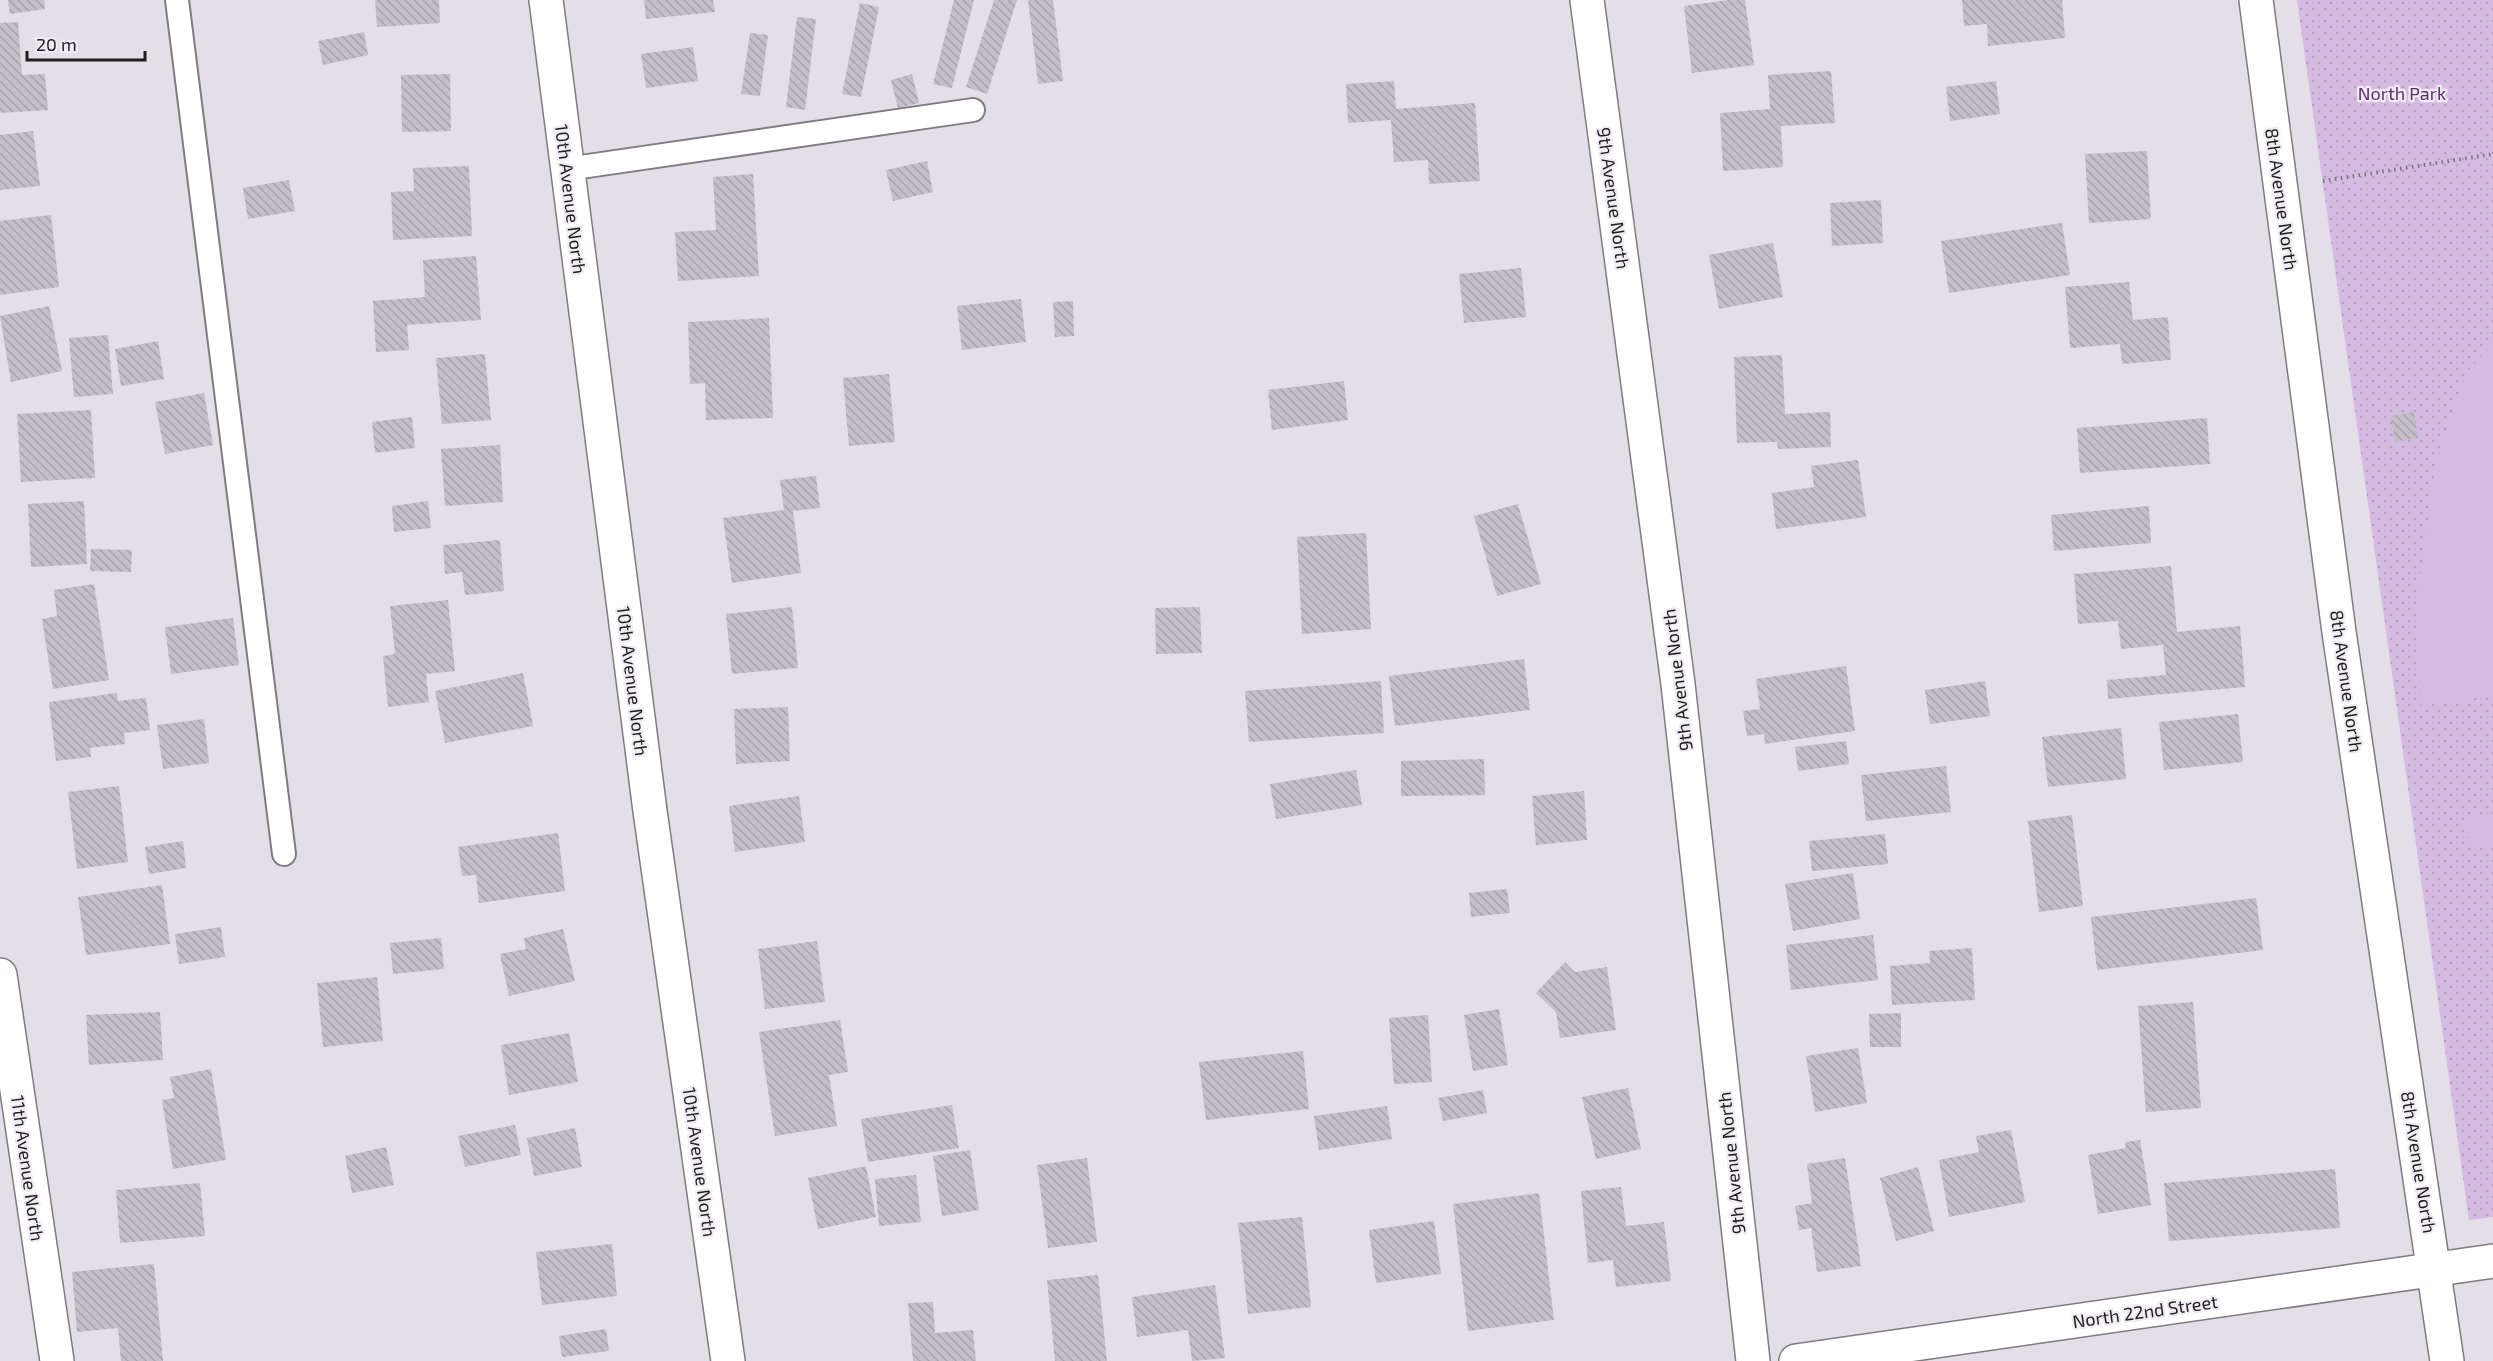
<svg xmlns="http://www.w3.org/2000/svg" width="2493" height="1361" viewBox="0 0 2493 1361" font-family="'Exo 2',sans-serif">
<defs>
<pattern id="park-dots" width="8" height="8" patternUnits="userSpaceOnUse" patternTransform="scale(1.5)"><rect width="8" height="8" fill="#d5bbe2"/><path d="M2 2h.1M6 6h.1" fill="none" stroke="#b6a0c2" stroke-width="1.8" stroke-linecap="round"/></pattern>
<pattern id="building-back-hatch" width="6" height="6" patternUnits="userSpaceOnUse" patternTransform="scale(1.5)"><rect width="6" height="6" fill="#c4bec6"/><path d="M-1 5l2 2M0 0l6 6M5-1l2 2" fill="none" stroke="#a8a3aa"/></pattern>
</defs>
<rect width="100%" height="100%" fill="#e4dee7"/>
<polygon fill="url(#park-dots)" points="2297,0 2493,0 2493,1217 2469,1220"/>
<g fill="#d5bbe2">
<polygon points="2493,343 2493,696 2421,706 2416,608 2436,459 2466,373"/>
<polygon points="2493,814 2493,844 2470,848 2466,818"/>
</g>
<g fill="url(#building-back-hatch)">
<polygon points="8,0 44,0 45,9 10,14"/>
<polygon points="375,0 439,0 440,23 377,27"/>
<polygon points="644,0 713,0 715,12 646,19"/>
<polygon points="954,0 974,0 952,88 933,84"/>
<polygon points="994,0 1017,0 987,94 966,87"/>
<polygon points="1028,0 1053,0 1063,81 1038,84"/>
<polygon points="1729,0 1745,0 1754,65 1692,73 1684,6"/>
<polygon points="1962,0 2062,0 2065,38 1988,46 1987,24 1964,26"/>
<polygon points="860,3 879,7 861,97 842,94"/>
<polygon points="797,17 816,19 805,110 786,107"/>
<polygon points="18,22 22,75 45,74 48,110 0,113 0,23"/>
<polygon points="364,32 368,55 323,65 318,41"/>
<polygon points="750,33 768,35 760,96 741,94"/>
<polygon points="693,47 698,81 646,88 641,54"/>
<polygon points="1831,71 1835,123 1781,126 1783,167 1723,171 1720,113 1770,109 1768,75"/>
<polygon points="450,74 451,131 402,132 401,75"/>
<polygon points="912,74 919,103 898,108 891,80"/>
<polygon points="1394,81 1396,109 1475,103 1480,181 1429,184 1428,160 1394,162 1391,120 1348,123 1346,84"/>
<polygon points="1996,81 2000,114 1950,121 1946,87"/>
<polygon points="33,131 40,186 0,190 0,135"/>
<polygon points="2147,151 2151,219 2089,223 2085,154"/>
<polygon points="927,161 933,192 893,201 886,170"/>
<polygon points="469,166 472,236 393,240 391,192 414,191 413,168"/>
<polygon points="753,174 759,276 678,281 675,232 716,230 713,177"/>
<polygon points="289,180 295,211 248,219 243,188"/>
<polygon points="1881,200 1883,243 1832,246 1830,203"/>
<polygon points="51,215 59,287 0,295 0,221"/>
<polygon points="2062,223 2070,275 1949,293 1941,241"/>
<polygon points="1773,243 1783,297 1719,309 1709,255"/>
<polygon points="476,256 481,320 407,325 409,350 376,352 373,301 425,297 423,260"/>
<polygon points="1521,268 1526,317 1464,323 1459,274"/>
<polygon points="2129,282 2133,320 2168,317 2171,360 2122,364 2120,344 2070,348 2065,287"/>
<polygon points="1021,299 1026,342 962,350 957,306"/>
<polygon points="1073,301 1074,336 1055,337 1053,302"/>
<polygon points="49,306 62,371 11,382 0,316"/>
<polygon points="769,318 773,418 706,420 705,383 690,384 688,322"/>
<polygon points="108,335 113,394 74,397 69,338"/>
<polygon points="158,341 164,379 121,386 115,349"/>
<polygon points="485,354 491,420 442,424 436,358"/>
<polygon points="1782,355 1785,414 1830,412 1831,447 1778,449 1777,442 1737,443 1734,357"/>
<polygon points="889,374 895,442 849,446 843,378"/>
<polygon points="1344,381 1348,420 1272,430 1268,390"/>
<polygon points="204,393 213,445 165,454 155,402"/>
<polygon points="91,410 95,478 21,482 17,414"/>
<polygon points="2414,412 2418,438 2395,442 2391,416"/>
<polygon points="412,417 415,448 375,453 372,422"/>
<polygon points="2207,418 2210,464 2080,473 2077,428"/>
<polygon points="500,445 503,502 445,506 441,449"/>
<polygon points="1858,460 1866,517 1776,529 1772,493 1814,487 1811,466"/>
<polygon points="816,476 820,508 793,511 801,573 732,583 723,518 784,510 780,480"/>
<polygon points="84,501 87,564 31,567 28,504"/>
<polygon points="428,501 431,528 394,532 392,506"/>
<polygon points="1518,504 1541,584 1497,596 1474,516"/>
<polygon points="2149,506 2151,543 2054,551 2051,515"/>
<polygon points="1366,533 1371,629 1302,634 1297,537"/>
<polygon points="500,540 504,591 465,595 462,572 445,574 443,545"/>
<polygon points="91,549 132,550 131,572 90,571"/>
<polygon points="2171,566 2177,632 2240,626 2245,687 2108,699 2107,680 2166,675 2163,645 2121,649 2118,621 2078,624 2074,574"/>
<polygon points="94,584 109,680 53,689 42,619 57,616 54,590"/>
<polygon points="448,600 455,671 426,674 429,702 388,707 383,656 395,654 390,606"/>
<polygon points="792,607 798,668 732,674 726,614"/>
<polygon points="1200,607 1202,653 1156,654 1155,608"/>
<polygon points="233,618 239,665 171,674 165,627"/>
<polygon points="1524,659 1530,710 1395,726 1389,676"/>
<polygon points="1846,666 1855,731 1765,744 1764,734 1747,736 1743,711 1760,709 1756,679"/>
<polygon points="523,673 533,726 445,743 435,691"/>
<polygon points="1381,681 1384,733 1249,742 1245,691"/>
<polygon points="1985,681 1990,716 1930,724 1925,690"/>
<polygon points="117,693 118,701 146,698 150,730 124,733 125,744 90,748 91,757 56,761 49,702"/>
<polygon points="788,707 790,761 736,764 734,709"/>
<polygon points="2238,714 2243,762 2164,770 2159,722"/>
<polygon points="204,719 209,763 163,769 157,725"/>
<polygon points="2121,728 2126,779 2048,787 2042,737"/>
<polygon points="1846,741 1849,764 1798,771 1795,747"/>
<polygon points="1484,759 1485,795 1401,796 1401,761"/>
<polygon points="1946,766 1951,812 1866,821 1861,775"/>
<polygon points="1356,770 1362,805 1276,819 1270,784"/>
<polygon points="119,786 128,862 77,869 68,792"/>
<polygon points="1584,791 1587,840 1536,845 1532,796"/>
<polygon points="799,796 805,842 735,852 729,806"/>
<polygon points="2072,815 2083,906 2039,912 2028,821"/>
<polygon points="558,833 565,891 479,903 476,875 462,876 458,847"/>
<polygon points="1885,834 1888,864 1812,871 1809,841"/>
<polygon points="183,841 186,868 149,874 145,847"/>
<polygon points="1853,873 1860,919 1793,931 1785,884"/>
<polygon points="162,885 170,944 86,955 78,897"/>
<polygon points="1507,889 1510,913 1471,917 1469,893"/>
<polygon points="2256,898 2263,950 2097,970 2091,917"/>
<polygon points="221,927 225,957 179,964 175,934"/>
<polygon points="563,929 575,981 509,996 500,954 526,949 524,938"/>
<polygon points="1873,935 1878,980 1791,990 1786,945"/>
<polygon points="441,938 444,969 393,974 390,943"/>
<polygon points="817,941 825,1002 765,1009 758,949"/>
<polygon points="1972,948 1975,1000 1892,1005 1890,966 1930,963 1929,951"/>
<polygon points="1565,962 1575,972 1607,967 1616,1030 1560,1038 1556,1012 1536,993"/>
<polygon points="377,977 383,1041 323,1047 317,983"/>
<polygon points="2193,1002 2201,1108 2146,1112 2138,1006"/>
<polygon points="1499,1009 1508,1065 1473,1071 1464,1015"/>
<polygon points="160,1012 163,1060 89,1065 86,1015"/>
<polygon points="1901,1013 1901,1047 1870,1047 1869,1014"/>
<polygon points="1428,1015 1432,1082 1394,1084 1389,1018"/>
<polygon points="840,1020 848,1072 829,1075 837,1126 775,1136 759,1032"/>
<polygon points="569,1033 578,1082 509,1095 501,1045"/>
<polygon points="1858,1048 1867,1103 1815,1112 1806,1056"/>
<polygon points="1303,1051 1309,1109 1206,1120 1199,1062"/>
<polygon points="211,1069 226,1160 173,1169 162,1100 174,1098 170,1077"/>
<polygon points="1628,1088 1641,1149 1596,1159 1582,1097"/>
<polygon points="1483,1090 1487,1113 1443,1121 1438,1098"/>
<polygon points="952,1105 959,1148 868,1162 861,1119"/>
<polygon points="1387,1106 1392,1139 1319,1150 1314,1116"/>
<polygon points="515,1125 521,1155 465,1167 458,1136"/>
<polygon points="575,1128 582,1167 534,1176 527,1138"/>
<polygon points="2011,1130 2025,1202 1949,1217 1939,1160 1979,1152 1976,1136"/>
<polygon points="2140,1140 2151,1205 2098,1214 2088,1155 2126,1148 2125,1142"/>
<polygon points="386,1147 394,1185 352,1193 345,1156"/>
<polygon points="970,1150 979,1210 942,1216 933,1156"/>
<polygon points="1087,1158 1097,1242 1048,1248 1037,1165"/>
<polygon points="1845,1158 1861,1266 1817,1272 1811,1228 1799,1230 1795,1206 1812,1203 1807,1164"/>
<polygon points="866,1166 876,1217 818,1229 808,1178"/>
<polygon points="1918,1167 1934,1231 1896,1241 1880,1178"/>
<polygon points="2335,1169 2340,1228 2169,1241 2164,1183"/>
<polygon points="916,1175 921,1222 879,1226 875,1179"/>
<polygon points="200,1183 205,1236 120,1243 116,1190"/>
<polygon points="1621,1187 1626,1226 1664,1222 1671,1281 1616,1287 1613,1260 1588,1263 1581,1191"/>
<polygon points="1539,1193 1554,1320 1468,1331 1453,1204"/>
<polygon points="1302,1217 1311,1307 1248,1314 1238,1223"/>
<polygon points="1434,1221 1441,1274 1376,1283 1369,1230"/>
<polygon points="612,1244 617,1296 542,1305 536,1252"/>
<polygon points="154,1264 163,1361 121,1361 118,1328 77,1332 72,1272"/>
<polygon points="1098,1275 1107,1361 1055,1361 1047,1280"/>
<polygon points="1215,1285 1225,1358 1192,1361 1188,1330 1137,1337 1132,1297"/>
<polygon points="933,1302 935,1333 973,1330 976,1361 913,1361 908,1303"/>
<polygon points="606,1329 609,1351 562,1357 559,1336"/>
</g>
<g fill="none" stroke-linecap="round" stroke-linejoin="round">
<defs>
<g id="service">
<polyline points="177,0 284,854"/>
<polyline points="567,169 973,110"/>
</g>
<g id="minor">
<polyline points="546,0 650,811 728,1361"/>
<polyline points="2256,0 2339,632 2447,1361"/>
<polyline points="0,975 57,1361"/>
<polyline points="1796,1361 2493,1261"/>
</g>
<polyline id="tertiary" points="1587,0 1678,684 1753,1361"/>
</defs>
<use href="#service" stroke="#807b83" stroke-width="26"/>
<use href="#minor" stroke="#807b83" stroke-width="36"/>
<use href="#tertiary" stroke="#807b83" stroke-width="36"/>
<polyline stroke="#78747a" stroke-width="4" stroke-dasharray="1.5 4.5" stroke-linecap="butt" points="2323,181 2493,154"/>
<use href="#service" stroke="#fff" stroke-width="22"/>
<use href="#minor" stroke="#fff" stroke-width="33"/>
<use href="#tertiary" stroke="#fff" stroke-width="33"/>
</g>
<g text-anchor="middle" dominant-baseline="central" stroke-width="4.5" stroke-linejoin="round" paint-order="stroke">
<g font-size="18" fill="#5c2e6f" stroke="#f1ecf4">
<text x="2402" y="93">North Park</text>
</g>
<g font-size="18" fill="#1f1d20" stroke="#f1ecf4">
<text transform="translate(1614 198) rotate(82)">9th Avenue North</text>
<text transform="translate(571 199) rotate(83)">10th Avenue North</text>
<text transform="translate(2282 199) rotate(82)">8th Avenue North</text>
<text transform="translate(1677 680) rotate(-97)">9th Avenue North</text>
<text transform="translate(633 681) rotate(83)">10th Avenue North</text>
<text transform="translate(2347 681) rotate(82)">8th Avenue North</text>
<text transform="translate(700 1162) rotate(82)">10th Avenue North</text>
<text transform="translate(2419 1162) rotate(81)">8th Avenue North</text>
<text transform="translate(1731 1163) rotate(-96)">9th Avenue North</text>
<text transform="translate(28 1168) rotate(82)">11th Avenue North</text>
<text transform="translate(2145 1311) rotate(-8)">North 22nd Street</text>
</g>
</g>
<path d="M27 51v9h118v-9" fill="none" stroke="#1f1d20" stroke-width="3"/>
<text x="36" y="51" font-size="18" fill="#1f1d20" stroke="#f1ecf4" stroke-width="4.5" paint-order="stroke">20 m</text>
</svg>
